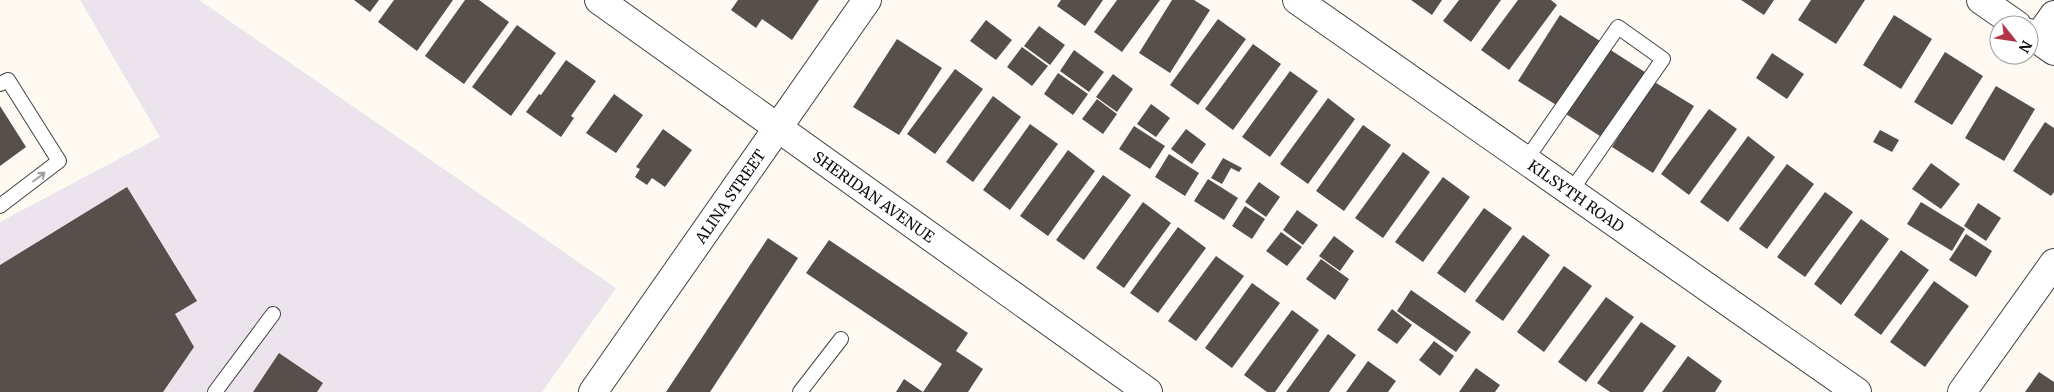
<svg xmlns="http://www.w3.org/2000/svg" width="2054" height="392" viewBox="0 0 2054 392" font-family="Merriweather,serif">
<rect width="100%" height="100%" fill="#fefaf2"/>
<polygon fill="#ebe4ec" points="80,0 199,0 616,288 542,392 0,392 0,222 160,137"/>
<g fill="#574f4c">
<polygon points="354,0 379,0 370,12"/>
<polygon points="394,0 453,0 417,51 378,22"/>
<polygon points="465,0 479,0 509,22 464,84 425,56"/>
<polygon points="738,0 819,0 792,40 762,19 756,28 731,10"/>
<polygon points="1061,0 1103,0 1085,26 1057,6"/>
<polygon points="1117,0 1160,0 1122,52 1094,32"/>
<polygon points="1172,0 1194,0 1210,10 1170,73 1139,53"/>
<polygon points="1411,0 1442,0 1432,15"/>
<polygon points="1459,0 1501,0 1471,42 1443,21"/>
<polygon points="1518,0 1551,0 1557,5 1509,70 1481,50"/>
<polygon points="1741,0 1774,0 1764,15"/>
<polygon points="1811,0 1865,0 1836,44 1798,20"/>
<polygon points="1560,15 1603,43 1561,108 1518,81"/>
<polygon points="1894,15 1932,39 1901,89 1863,65"/>
<polygon points="1218,19 1246,39 1198,105 1170,85"/>
<polygon points="986,20 1012,40 996,60 970,41"/>
<polygon points="517,25 556,53 511,116 472,87"/>
<polygon points="1039,26 1065,45 1050,65 1024,46"/>
<polygon points="897,39 942,68 899,135 853,107"/>
<polygon points="1253,44 1281,64 1233,130 1205,109"/>
<polygon points="1022,47 1048,66 1032,86 1007,67"/>
<polygon points="1609,49 1648,74 1606,140 1566,114"/>
<polygon points="1074,50 1104,72 1089,92 1060,71"/>
<polygon points="1945,52 1983,76 1952,125 1914,102"/>
<polygon points="1772,53 1804,74 1787,99 1756,78"/>
<polygon points="566,60 596,81 571,116 574,118 561,137 526,112 539,94 541,95"/>
<polygon points="955,69 983,89 935,154 907,134"/>
<polygon points="1290,71 1318,91 1270,157 1242,137"/>
<polygon points="1058,73 1088,94 1073,115 1044,94"/>
<polygon points="1113,74 1133,89 1117,112 1096,97"/>
<polygon points="1653,81 1694,106 1653,173 1612,147"/>
<polygon points="1996,86 2035,109 2004,161 1965,138"/>
<polygon points="614,94 643,115 616,153 586,133"/>
<polygon points="993,96 1021,117 973,182 946,162"/>
<polygon points="1328,98 1355,119 1308,184 1280,164"/>
<polygon points="1097,99 1117,114 1103,134 1082,119"/>
<polygon points="1151,104 1170,118 1156,137 1137,124"/>
<polygon points="0,106 26,147 0,166"/>
<polygon points="1709,109 1737,129 1689,195 1661,174"/>
<polygon points="2045,122 2054,128 2054,192 2051,196 2013,171"/>
<polygon points="1030,124 1058,144 1010,210 983,190"/>
<polygon points="1363,125 1391,145 1344,211 1316,191"/>
<polygon points="1134,126 1165,146 1150,169 1119,149"/>
<polygon points="663,129 692,150 665,187 652,178 647,185 635,177 640,169 636,167"/>
<polygon points="1186,129 1206,144 1192,164 1171,149"/>
<polygon points="1880,130 1899,140 1892,152 1873,142"/>
<polygon points="1748,136 1775,157 1728,222 1700,202"/>
<polygon points="1068,150 1095,171 1048,236 1020,216"/>
<polygon points="1403,152 1430,172 1383,238 1355,218"/>
<polygon points="1169,154 1199,173 1185,196 1155,177"/>
<polygon points="1223,158 1242,168 1239,172 1231,168 1222,184 1211,178"/>
<polygon points="1931,163 1960,184 1941,209 1912,189"/>
<polygon points="1787,164 1814,184 1767,249 1739,229"/>
<polygon points="1103,175 1131,195 1084,260 1056,240"/>
<polygon points="1443,177 1470,197 1423,262 1395,242"/>
<polygon points="1208,179 1238,198 1224,220 1194,201"/>
<polygon points="1259,182 1280,197 1266,217 1245,202"/>
<polygon points="127,187 197,301 175,314 194,347 163,392 0,392 0,265"/>
<polygon points="1825,192 1853,212 1805,277 1777,257"/>
<polygon points="1143,202 1171,223 1124,288 1096,268"/>
<polygon points="1921,202 1965,229 1952,251 1907,224"/>
<polygon points="1978,203 2001,218 1986,241 1964,226"/>
<polygon points="1245,206 1265,219 1252,239 1232,226"/>
<polygon points="1484,208 1512,228 1465,293 1437,273"/>
<polygon points="1297,210 1318,225 1303,245 1283,230"/>
<polygon points="1861,219 1889,239 1841,305 1814,284"/>
<polygon points="1178,227 1206,248 1158,313 1130,293"/>
<polygon points="1281,232 1302,247 1287,266 1266,251"/>
<polygon points="1966,234 1992,251 1976,277 1949,260"/>
<polygon points="1523,235 1550,255 1503,321 1475,301"/>
<polygon points="1334,236 1354,251 1340,271 1319,256"/>
<polygon points="768,238 798,258 710,392 666,392"/>
<polygon points="829,240 968,333 956,351 983,369 968,392 896,392 904,379 923,392 942,364 806,273"/>
<polygon points="1901,250 1929,270 1881,335 1854,315"/>
<polygon points="1216,256 1244,276 1196,341 1168,321"/>
<polygon points="1321,259 1349,279 1335,300 1306,279"/>
<polygon points="1564,266 1592,286 1544,352 1517,332"/>
<polygon points="1934,281 1969,306 1925,367 1890,342"/>
<polygon points="1252,283 1280,303 1232,368 1205,348"/>
<polygon points="1411,290 1471,332 1456,352 1397,311"/>
<polygon points="1606,297 1634,317 1586,382 1558,362"/>
<polygon points="1392,309 1412,325 1397,344 1377,330"/>
<polygon points="1292,310 1319,330 1275,392 1267,392 1244,375"/>
<polygon points="1641,322 1676,346 1643,392 1610,392 1597,383"/>
<polygon points="1328,334 1356,355 1329,392 1286,392"/>
<polygon points="1434,341 1454,356 1440,376 1419,360"/>
<polygon points="279,353 323,383 317,392 253,392"/>
<polygon points="1688,356 1722,381 1715,392 1662,392"/>
<polygon points="1368,361 1396,381 1388,392 1346,392"/>
<polygon points="1476,368 1500,385 1495,392 1459,392"/>
<polygon points="2039,372 2054,382 2054,392 2025,392"/>
</g>
<g fill="none" stroke-linecap="round" stroke-linejoin="round">
<defs>
<g id="lane">
<polyline points="0,84 8,80 59,161 0,206"/>
<polyline points="1526,160 1618,27 1663,59 1571,191"/>
<polyline points="215,392 273,314"/>
<polyline points="800,392 841,339"/>
</g>
<g id="street">
<path id="s1" d="M 599,0 L 1148,392"/>
<path id="s2" d="M 1297,0 L 1857,392"/>
<polyline points="1981,0 2017,25"/>
<polyline points="2029,33 2054,51"/>
<polyline points="2037,39 2054,15"/>
<path id="s3" d="M 593,392 L 867,0"/>
<polyline points="1962,392 2054,263"/>
</g>
</defs>
<use href="#lane" stroke="#424242" stroke-width="16"/>
<use href="#street" stroke="#424242" stroke-width="30"/>
<use href="#lane" stroke="#fff" stroke-width="14"/>
<use href="#street" stroke="#fff" stroke-width="28"/>
</g>
<defs><path id="oneway-shaft" d="M-6 0H5M1.5-3L5.5 0L1.5 3" fill="none" stroke-width="1.6" stroke-linecap="round" stroke-linejoin="round" transform="scale(1.25)"/></defs>
<use stroke="#9f9f9f" href="#oneway-shaft" transform="translate(39 177) rotate(-37)"/>
<g text-anchor="middle" dominant-baseline="central" stroke-width="5" stroke-linejoin="round" paint-order="stroke">
<g font-size="15" fill="#0f0f0f" stroke="#fff">
<text stroke="none"><textPath href="#s3" startOffset="239">ALINA STREET</textPath></text>
<text stroke="none"><textPath href="#s2" startOffset="341">KILSYTH ROAD</textPath></text>
<text stroke="none"><textPath href="#s1" startOffset="338">SHERIDAN AVENUE</textPath></text>
</g>
</g>
<g transform="translate(2014 40) rotate(120)"><circle r="24" fill="#ffffff" stroke="#9f9f9f"/>
<path d="M0-4L9 19L0 12L-9 19Z" fill="#b23447"/>
<text y="-8" font-size="14" font-weight="bold" text-anchor="middle" fill="#0f0f0f">N</text>
</g>
</svg>
